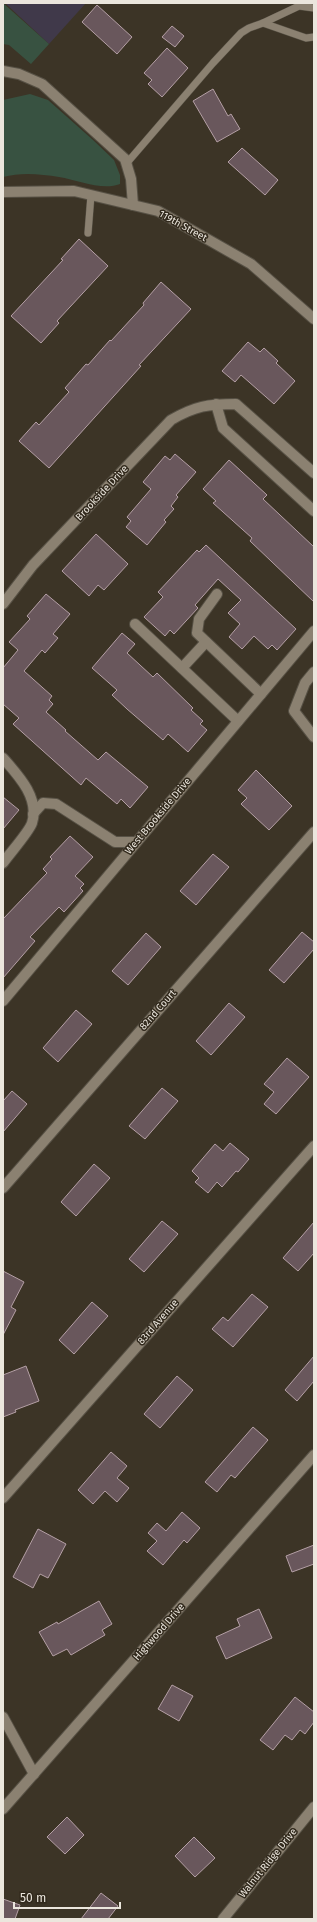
<svg xmlns="http://www.w3.org/2000/svg" width="317" height="1922" viewBox="0 0 317 1922" font-family="'Fira Sans',sans-serif">
<rect width="100%" height="100%" fill="#3c3426"/>
<polygon fill="#40394a" points="5,3 86,3 49,44"/>
<g fill="#385241">
<polygon points="3,3 49,44 31,64 9,45 3,44"/>
<path d="M 30,94 L 48,100 L 93,140 L 114,160 L 120,175 L 120,184 C 102,191 78,180 59,177 C 41,174 21,172 3,177 L 3,100 Z"/>
</g>
<g fill="#69575c" stroke="#b49fa5">
<polygon points="97,5 132,37 117,54 82,22"/>
<polygon points="172,26 184,36 175,47 162,37"/>
<polygon points="167,48 188,68 162,97 148,84 152,80 144,73"/>
<polygon points="213,89 228,116 231,114 240,129 217,142 193,101"/>
<polygon points="242,148 278,180 265,195 228,162"/>
<polygon points="79,239 108,266 57,321 59,323 41,343 11,316 63,260 61,259"/>
<polygon points="161,282 191,309 139,365 141,366 49,468 19,441 36,422 39,425 69,392 65,388 86,364 88,365 110,340 111,341 144,305 143,303"/>
<polygon points="248,342 260,352 264,348 278,361 276,363 295,381 274,404 241,375 235,382 222,371"/>
<polygon points="175,454 196,472 176,495 178,497 171,506 174,509 164,520 166,522 147,545 126,527 131,521 127,517 151,489 143,482 165,456 170,460"/>
<polygon points="229,460 267,495 263,499 314,547 314,602 250,541 252,538 213,503 216,501 203,489"/>
<polygon points="96,534 128,564 104,590 98,585 89,596 62,571"/>
<polygon points="206,545 296,629 277,650 272,645 268,649 254,636 242,649 229,637 240,624 228,613 241,600 218,579 195,605 198,608 174,634 170,630 165,636 144,617 163,597 158,592 197,550 199,552"/>
<polygon points="46,594 70,614 53,634 58,638 45,653 42,650 24,671 52,696 49,700 53,704 46,712 66,730 65,731 98,760 106,752 148,787 130,808 121,799 117,804 86,778 81,785 13,724 19,718 3,704 3,668 18,650 9,642 30,619 27,616"/>
<polygon points="122,633 135,644 127,653 153,677 157,673 193,708 191,710 203,721 200,724 207,730 188,752 168,734 163,740 127,709 112,695 117,690 92,668"/>
<polygon points="256,770 292,806 269,830 241,804 247,798 238,790"/>
<polygon points="3,797 19,810 3,829"/>
<polygon points="70,836 93,857 75,876 84,884 80,888 83,891 64,912 59,907 30,937 35,941 3,978 3,919 47,873 43,869 52,859 50,857"/>
<polygon points="213,854 229,867 196,905 180,891"/>
<polygon points="302,932 314,942 314,949 284,983 269,970"/>
<polygon points="146,933 161,947 128,985 112,971"/>
<polygon points="229,1003 245,1017 211,1055 196,1041"/>
<polygon points="76,1010 92,1024 58,1062 43,1048"/>
<polygon points="287,1058 309,1077 276,1114 264,1104 274,1092 264,1084"/>
<polygon points="162,1088 178,1101 145,1139 129,1126"/>
<polygon points="12,1091 27,1104 3,1132 3,1101"/>
<polygon points="230,1143 249,1159 238,1172 236,1171 222,1187 217,1182 208,1193 195,1182 199,1178 192,1171 215,1144 223,1151"/>
<polygon points="94,1164 110,1178 76,1216 61,1202"/>
<polygon points="162,1221 178,1234 144,1272 129,1259"/>
<polygon points="314,1222 314,1253 298,1271 283,1258"/>
<polygon points="3,1271 24,1282 11,1307 16,1310 3,1335"/>
<polygon points="252,1294 268,1307 233,1347 212,1329 223,1317 228,1321"/>
<polygon points="92,1302 108,1316 74,1354 59,1340"/>
<polygon points="314,1356 314,1381 297,1401 285,1390"/>
<polygon points="26,1366 39,1401 15,1410 16,1412 3,1417 3,1375"/>
<polygon points="177,1376 193,1390 160,1428 144,1414"/>
<polygon points="253,1427 268,1440 235,1478 231,1475 217,1492 205,1482"/>
<polygon points="111,1452 127,1466 117,1478 129,1488 117,1502 105,1491 93,1504 78,1490"/>
<polygon points="182,1512 200,1528 187,1543 184,1540 163,1565 147,1551 157,1541 148,1533 157,1523 166,1531"/>
<polygon points="38,1529 66,1544 48,1578 40,1574 33,1588 13,1577"/>
<polygon points="314,1545 314,1564 292,1572 286,1556"/>
<polygon points="99,1601 112,1624 102,1630 105,1635 71,1655 67,1649 53,1656 39,1632 57,1622 58,1624"/>
<polygon points="259,1609 272,1638 226,1659 216,1637 240,1626 237,1619"/>
<polygon points="172,1685 193,1696 179,1721 158,1709"/>
<polygon points="295,1697 314,1712 314,1722 305,1734 300,1730 292,1740 285,1735 273,1750 260,1740"/>
<polygon points="67,1817 84,1835 65,1854 47,1837"/>
<polygon points="194,1837 215,1858 195,1877 175,1856"/>
<polygon points="101,1893 118,1906 108,1919 81,1919"/>
<polygon points="3,1899 20,1905 15,1919 3,1919"/>
</g>
<g fill="none" stroke-linecap="round" stroke-linejoin="round">
<defs>
<g id="service">
<polyline points="263,23 306,38 314,37"/>
<polyline points="126,164 213,63 241,33 249,28 263,23 299,6 314,8"/>
<polyline points="88,233 91,195"/>
</g>
<g id="minor">
<polyline points="3,71 19,74 42,84 125,159 131,179 133,205"/>
<polyline points="216,404 223,428 314,511"/>
<polyline points="217,594 199,619 197,633 261,694"/>
<path d="M 3,604 L 33,565 L 171,420 C 195,406 208,404 236,404 L 314,473"/>
<polyline points="135,624 238,721"/>
<polyline points="182,668 206,642"/>
<polyline points="314,672 305,683 294,711 314,737"/>
<path d="M 3,758 C 18,775 40,798 32,823 C 29,832 10,853 3,863"/>
<polyline points="33,814 43,803 56,804 115,842 136,842"/>
<polyline points="3,1001 314,631"/>
<polyline points="3,1188 314,832"/>
<polyline points="3,1498 314,1146"/>
<polyline points="3,1717 34,1774"/>
<polyline points="3,1809 314,1455"/>
<polyline points="223,1919 314,1807"/>
</g>
<polyline id="tertiary" points="3,192 74,191 158,211 251,264 314,319"/>
</defs>
<use href="#service" stroke="#575145" stroke-width="8"/>
<use href="#minor" stroke="#575145" stroke-width="12"/>
<use href="#tertiary" stroke="#575145" stroke-width="12"/>
<use href="#service" stroke="#8b8171" stroke-width="7"/>
<use href="#minor" stroke="#8b8171" stroke-width="10"/>
<use href="#tertiary" stroke="#8b8171" stroke-width="10"/>
</g>
<g text-anchor="middle" dominant-baseline="central" stroke-width="3" stroke-linejoin="round" paint-order="stroke">
<g font-size="10" fill="#ebe6dd" stroke="#322a1d">
<text transform="translate(183 226) rotate(29)">119th Street</text>
<text transform="translate(102 493) rotate(-47)">Brookside Drive</text>
<text transform="translate(158 816) rotate(-50)">West Brookside Drive</text>
<text transform="translate(158 1010) rotate(-49)">82nd Court</text>
<text transform="translate(158 1322) rotate(-49)">83rd Avenue</text>
<text transform="translate(159 1632) rotate(-49)">Highwood Drive</text>
<text transform="translate(268 1863) rotate(-51)">Walnut Ridge Drive</text>
</g>
</g>
<rect width="317" height="1922" fill="none" stroke="#ebe6dd" stroke-width="8"/>
<path d="M14 1902v6h106v-6" fill="none" stroke="#ebe6dd" stroke-width="2"/>
<text x="20" y="1902" font-size="12" fill="#ebe6dd" stroke="#322a1d" stroke-width="3" paint-order="stroke">50 m</text>
</svg>
